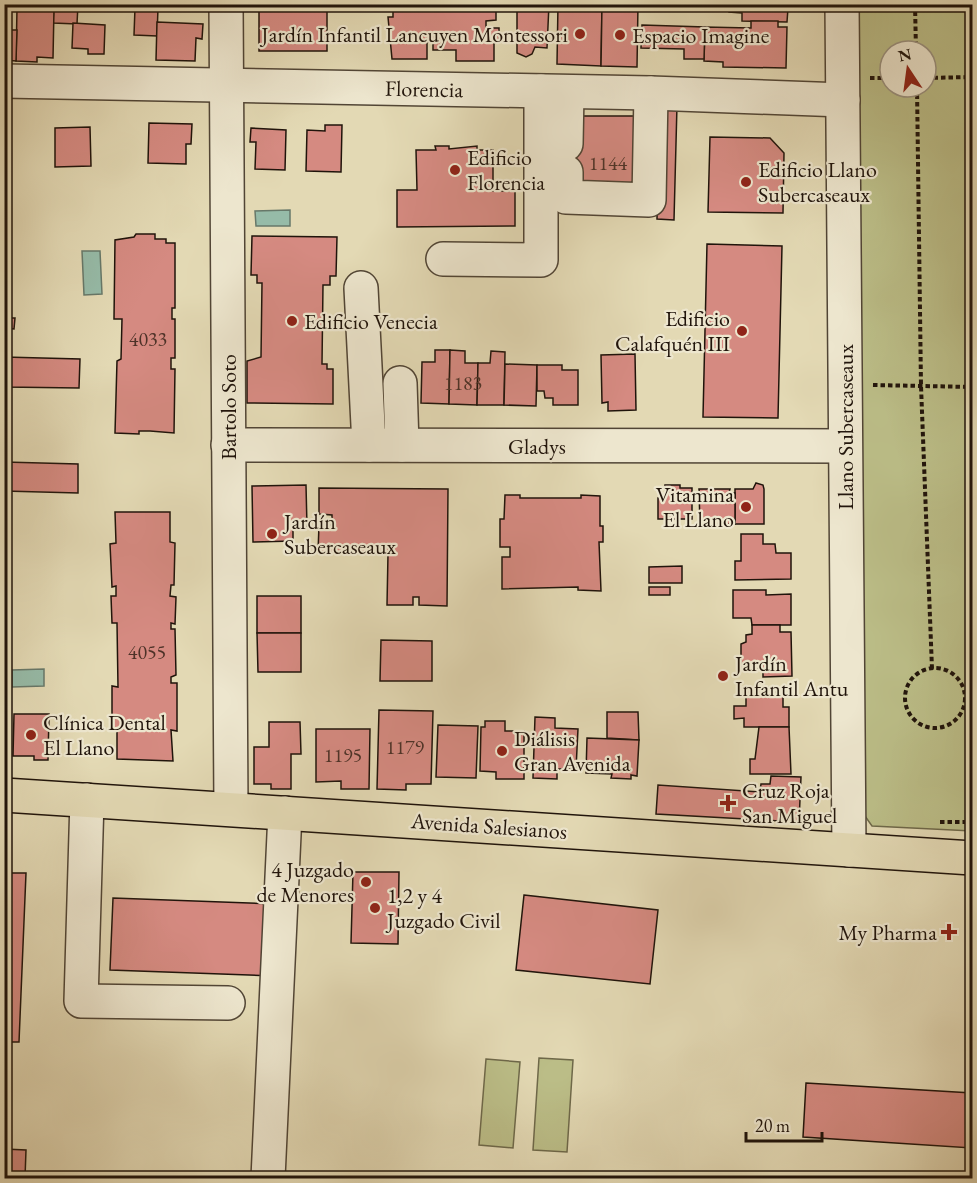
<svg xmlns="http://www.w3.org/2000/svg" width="977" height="1183" viewBox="0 0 977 1183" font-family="'EB Garamond',serif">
<rect width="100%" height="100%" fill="#e3d9b4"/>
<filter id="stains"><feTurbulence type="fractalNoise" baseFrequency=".00333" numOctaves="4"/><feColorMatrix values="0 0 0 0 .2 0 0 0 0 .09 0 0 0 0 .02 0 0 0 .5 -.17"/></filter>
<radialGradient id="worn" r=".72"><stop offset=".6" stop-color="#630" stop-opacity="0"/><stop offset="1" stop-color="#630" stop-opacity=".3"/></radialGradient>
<g fill="#bbbd87" stroke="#6e6849" stroke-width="1.5" fill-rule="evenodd">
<path d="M 854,5 L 972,5 L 972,831 L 872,826 L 860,809 ZM 890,51 L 926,51 L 926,87 L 890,87 Z"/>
<polygon points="539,1058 573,1060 567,1152 533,1150"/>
<polygon points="486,1059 520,1062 513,1148 479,1145"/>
</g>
<g fill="#96bba8" stroke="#677869" stroke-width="1.5">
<polygon points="290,210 290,226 256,226 255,211"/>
<polygon points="82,251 100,251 102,294 84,295"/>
<polygon points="44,669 44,686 12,687 12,670"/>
</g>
<g fill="#d58a81" stroke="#20140b" stroke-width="1.5">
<polygon points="54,4 78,4 77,24 53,23"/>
<rect x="259" y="4" width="68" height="47"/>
<polygon points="393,4 496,4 496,20 486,21 486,28 499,28 499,43 494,43 494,61 456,61 456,50 433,50 433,42 427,42 427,59 392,59 388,17 393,17"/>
<polygon points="517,4 549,4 547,48 535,47 532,54 526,57 517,53"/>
<polygon points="558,4 602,4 601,66 557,64"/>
<polygon points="602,4 638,4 637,67 601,66"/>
<polygon points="729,4 791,4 791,8 788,8 787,22 742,21 742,13 729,12"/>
<polygon points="17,8 54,9 53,58 37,57 37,62 16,61"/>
<polygon points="135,8 158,8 157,36 134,35"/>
<polygon points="751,21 778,21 778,27 787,27 786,68 723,67 723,62 704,61 705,27 751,28"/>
<polygon points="157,22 203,24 202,39 196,38 195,61 156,60"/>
<polygon points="73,23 105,25 104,54 88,54 88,49 72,48"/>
<polygon points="642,25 705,27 704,59 684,59 684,49 641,48"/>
<polygon points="4,30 17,30 16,61 4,60"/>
<polygon points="677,105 674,220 657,219 659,106"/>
<polygon points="577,116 641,116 640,189 576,188"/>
<polygon points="149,123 192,124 191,144 186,144 186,164 148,163"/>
<polygon points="325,125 342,125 341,172 306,171 307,130 325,131"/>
<polygon points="90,127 91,166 55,167 55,128"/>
<polygon points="251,128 286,130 285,170 255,169 256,142 250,142"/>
<polygon points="710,137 770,138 784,153 783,213 708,212"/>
<polygon points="435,146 449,146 449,149 477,146 477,150 493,150 493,191 515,191 515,226 397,227 397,190 417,190 416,150 436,150"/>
<polygon points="136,234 155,234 155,239 166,239 166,243 175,243 175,308 172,308 172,319 175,319 175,358 171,358 171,369 175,369 174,433 150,431 139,431 139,434 115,433 117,361 121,359 122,319 114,319 115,240 134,237"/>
<polygon points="252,236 337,237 336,276 330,276 330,285 323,285 322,364 327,364 327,369 333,369 333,404 247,403 247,361 261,357 262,283 257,283 257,275 251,275"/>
<polygon points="707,244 782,246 778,418 703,417"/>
<polygon points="4,318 15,318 14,329 4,328"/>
<polygon points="435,350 450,350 449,404 421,403 422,362 435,362"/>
<polygon points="450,350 465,351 465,363 478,363 477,405 449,404"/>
<polygon points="491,351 505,352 504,405 477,405 478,363 490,363"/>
<polygon points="635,354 636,410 608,411 608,402 602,403 601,355"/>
<polygon points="4,357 80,359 79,388 4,387"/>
<polygon points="505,364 537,365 536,406 504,405"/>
<polygon points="537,365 562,365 562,370 578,370 578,405 553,405 553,398 545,398 544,391 537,391"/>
<polygon points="4,462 78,464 78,493 4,491"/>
<polygon points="756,483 763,485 764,489 764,524 735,524 735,489 753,489"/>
<polygon points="306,485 307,527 293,527 293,541 253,542 252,486"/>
<polygon points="665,485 680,485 680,488 692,488 692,519 658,519 658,498 665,498"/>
<polygon points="319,488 448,489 447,606 419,605 419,597 413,597 413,605 387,605 388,554 318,553 319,525 332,525 332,515 319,514"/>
<polygon points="699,489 730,489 729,493 735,493 735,524 700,525"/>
<polygon points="505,495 520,495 520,498 581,498 581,495 600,496 600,526 603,526 603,542 599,542 601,591 578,590 578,587 502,589 502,557 510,557 510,547 500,547 500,519 504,519"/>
<polygon points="115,512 170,512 170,542 175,543 174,585 171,585 170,596 176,597 175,624 171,623 171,629 175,629 176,675 171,677 171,683 177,683 177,731 171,730 173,761 117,759 117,730 112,728 112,686 118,687 117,623 112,623 111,596 116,596 116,586 112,587 110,544 116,543"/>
<polygon points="4,515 6,515 7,547 4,547"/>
<polygon points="741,534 763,534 763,544 775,544 776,553 791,553 791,579 735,580 735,561 741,561"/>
<polygon points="682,566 682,583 649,583 649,567"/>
<rect x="649" y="587" width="21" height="8"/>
<polygon points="733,590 766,590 766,595 791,594 791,625 752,625 751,618 733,618"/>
<rect x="257" y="596" width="44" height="37"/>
<polygon points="752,625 780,625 780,632 791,632 792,676 763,677 763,669 741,669 741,644 746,642 746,635 752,634"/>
<polygon points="257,633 301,633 301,672 258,672"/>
<polygon points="381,640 432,641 432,681 380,681"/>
<polygon points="746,687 769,687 769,692 783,692 783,707 789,707 789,727 744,727 744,718 734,719 734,706 746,706"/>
<polygon points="379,710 433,711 431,784 406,784 406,790 377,789"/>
<polygon points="607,712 638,712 639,740 607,738"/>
<polygon points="14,714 49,714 48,760 34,760 34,756 13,756"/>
<polygon points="535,717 555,718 555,728 578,729 576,769 557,769 557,779 533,778"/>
<polygon points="485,721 505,721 505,731 524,731 524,779 496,779 496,772 480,771 481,727 485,727"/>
<polygon points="269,722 300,722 301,754 291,754 291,789 271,789 271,784 254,784 254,747 269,747"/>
<polygon points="438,725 478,726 476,778 436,777"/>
<polygon points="759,727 789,727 791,774 750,774 750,759 755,759"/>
<polygon points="316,729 370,729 369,789 341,789 341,781 316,782"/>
<polygon points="587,738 639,740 637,776 631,775 631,779 611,778 612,774 586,773"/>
<polygon points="771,776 801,777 799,822 656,814 658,785 760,792 761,784 770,784"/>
<polygon points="353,872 399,872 398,944 351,943"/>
<polygon points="4,873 26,873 19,1042 4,1042"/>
<polygon points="524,895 658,910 650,984 516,970"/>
<polygon points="113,898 275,904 273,976 110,970"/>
<polygon points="806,1083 972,1093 972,1148 803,1137"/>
<polygon points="4,1149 26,1150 25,1178 4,1178"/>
</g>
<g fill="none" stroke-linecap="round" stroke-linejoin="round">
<defs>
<g id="minor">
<polyline points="226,4 231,809"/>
<polyline points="842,4 849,850"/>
<polyline points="4,81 651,93 843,100"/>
<polyline points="566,144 567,92"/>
<polyline points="566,172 566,197 649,200 651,93"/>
<polyline points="443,259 541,260 541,91"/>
<polyline points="361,288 369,445"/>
<polyline points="400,383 402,445"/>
<polyline points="228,445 845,446"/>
<polyline points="87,800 81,1001 228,1003"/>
<polyline points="268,1178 285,813"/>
</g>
<polyline id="major" points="4,795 972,858"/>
</defs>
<use href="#minor" stroke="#514535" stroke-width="36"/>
<use href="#major" stroke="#20140b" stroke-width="36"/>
<g stroke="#20140b" stroke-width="4" stroke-dasharray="4.5 3" stroke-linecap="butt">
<polyline points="915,4 916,51"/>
<polyline points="870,78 890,78"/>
<polyline points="926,78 972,77"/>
<polyline points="917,87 921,386 932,669"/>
<polyline points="873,385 972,387"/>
<circle cx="935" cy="698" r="30"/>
<polyline points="965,697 972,697"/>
<polyline points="940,822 972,822"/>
</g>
<use href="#minor" stroke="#ede6ce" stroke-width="33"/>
<use href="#major" stroke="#e3d9b4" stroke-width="33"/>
</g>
<g fill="#8f2418" stroke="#ede6ce" stroke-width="2">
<circle cx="580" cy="34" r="6"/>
<circle cx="620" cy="35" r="6"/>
<circle cx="455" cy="170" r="6"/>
<circle cx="746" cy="182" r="6"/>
<circle cx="292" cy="321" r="6"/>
<circle cx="742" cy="331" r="6"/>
<circle cx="746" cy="507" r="6"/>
<circle cx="272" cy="534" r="6"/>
<circle cx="723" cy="676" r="6"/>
<circle cx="31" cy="735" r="6"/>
<circle cx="502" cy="751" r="6"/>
<path d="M725 794h6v6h6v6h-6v6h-6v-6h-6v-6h6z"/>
<circle cx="366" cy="882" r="6"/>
<circle cx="375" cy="908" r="6"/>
<path d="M946 923h6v6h6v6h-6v6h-6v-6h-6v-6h6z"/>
</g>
<g text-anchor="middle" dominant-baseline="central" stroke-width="4.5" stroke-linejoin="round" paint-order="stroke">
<g font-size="20" fill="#4d3228">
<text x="608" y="163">1144</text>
<text x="148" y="339">4033</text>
<text x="463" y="383">1183</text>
<text x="147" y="652">4055</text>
<text x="405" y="747">1179</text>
<text x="343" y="755">1195</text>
</g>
<g font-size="22" fill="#20140b" stroke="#ede6ce" text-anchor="start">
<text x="568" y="34" text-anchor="end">Jardín Infantil Lancuyen Montessori</text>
<text x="632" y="35">Espacio Imagine</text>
<text x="467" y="157">Edificio<tspan x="467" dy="25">Florencia</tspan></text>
<text x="758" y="169">Edificio Llano<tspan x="758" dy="25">Subercaseaux</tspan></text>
<text x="730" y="318" text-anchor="end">Edificio<tspan x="730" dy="25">Calafquén III</tspan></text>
<text x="304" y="321">Edificio Venecia</text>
<text x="734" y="494" text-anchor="end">Vitamina<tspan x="734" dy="25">El Llano</tspan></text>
<text x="284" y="521">Jardín<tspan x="284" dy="25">Subercaseaux</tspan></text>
<text x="735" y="663">Jardín<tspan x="735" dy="25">Infantil Antu</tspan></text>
<text x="43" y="722">Clínica Dental<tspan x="43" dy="25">El Llano</tspan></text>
<text x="514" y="738">Diálisis<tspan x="514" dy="25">Gran Avenida</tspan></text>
<text x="742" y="790">Cruz Roja<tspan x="742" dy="25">San Miguel</tspan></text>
<text x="354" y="869" text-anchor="end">4 Juzgado<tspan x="354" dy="25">de Menores</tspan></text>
<text x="387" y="895">1,2 y 4<tspan x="387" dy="25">Juzgado Civil</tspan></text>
<text x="937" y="932" text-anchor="end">My Pharma</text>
</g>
<g font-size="22" fill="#20140b" stroke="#ede6ce">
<text transform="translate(424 89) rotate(1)">Florencia</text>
<text transform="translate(228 407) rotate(-90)">Bartolo Soto</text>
<text transform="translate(845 427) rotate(-90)">Llano Subercaseaux</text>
<text x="537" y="446">Gladys</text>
<text transform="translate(489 826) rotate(4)">Avenida Salesianos</text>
</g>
</g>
<rect width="977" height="1183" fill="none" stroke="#e3d9b4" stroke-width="24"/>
<rect x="6" y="6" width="965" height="1171" fill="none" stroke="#20140b" stroke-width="3"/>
<rect x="12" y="12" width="953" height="1159" fill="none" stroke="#20140b" stroke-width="1.5"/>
<g transform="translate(908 69) rotate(347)"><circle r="28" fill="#ede6ce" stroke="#9b9280" stroke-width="1.5"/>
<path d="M0-4.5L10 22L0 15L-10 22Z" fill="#8f2418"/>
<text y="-9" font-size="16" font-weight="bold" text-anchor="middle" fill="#20140b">N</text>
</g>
<path d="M746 1132v9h76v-9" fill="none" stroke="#20140b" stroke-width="3"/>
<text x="755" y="1132" font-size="18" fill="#20140b" stroke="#ede6ce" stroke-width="4.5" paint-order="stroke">20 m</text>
<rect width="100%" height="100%" filter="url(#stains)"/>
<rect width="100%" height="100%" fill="url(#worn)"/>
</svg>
